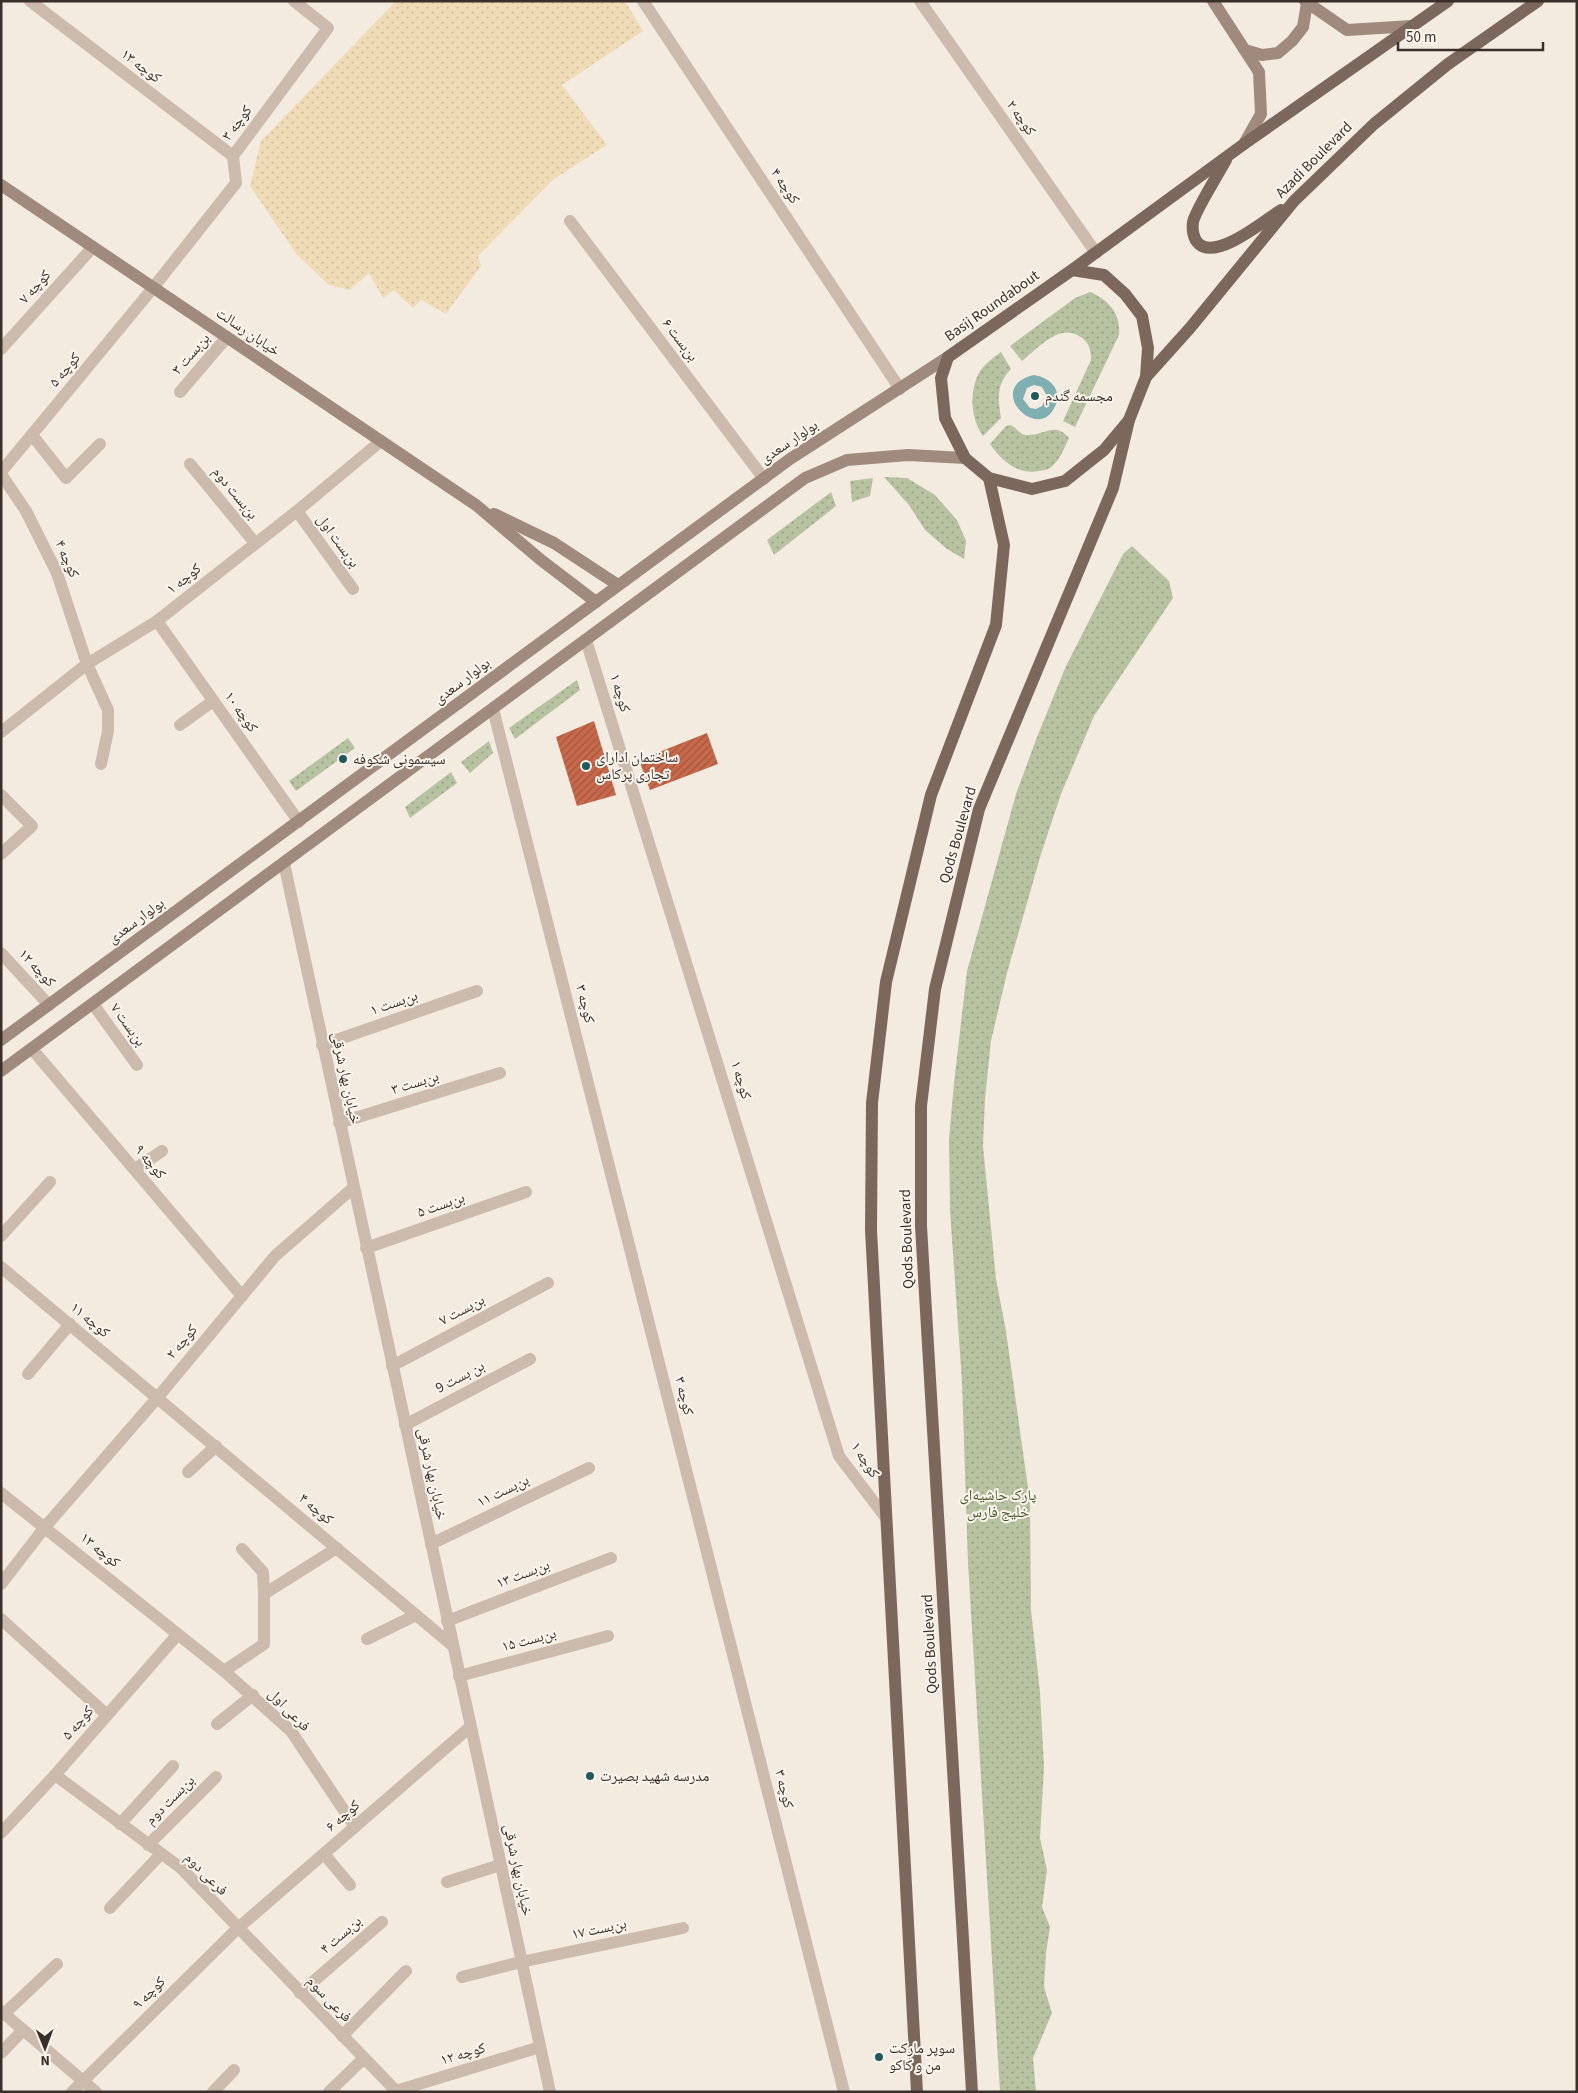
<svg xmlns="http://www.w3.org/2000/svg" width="1578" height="2093" viewBox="0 0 1578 2093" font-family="'Source Sans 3','Noto Naskh Arabic',sans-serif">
<defs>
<pattern id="grass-dots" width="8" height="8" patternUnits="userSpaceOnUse" patternTransform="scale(1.25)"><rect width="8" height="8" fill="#b7c3a0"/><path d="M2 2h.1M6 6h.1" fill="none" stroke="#969f83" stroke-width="1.8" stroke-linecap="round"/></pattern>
<pattern id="sand-dots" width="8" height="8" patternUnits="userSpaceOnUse" patternTransform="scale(1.25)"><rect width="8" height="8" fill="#efdcb7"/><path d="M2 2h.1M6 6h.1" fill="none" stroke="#cebd9e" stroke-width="1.8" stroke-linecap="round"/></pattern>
<pattern id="building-hatch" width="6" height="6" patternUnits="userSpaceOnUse" patternTransform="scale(1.25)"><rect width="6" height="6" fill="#c7694b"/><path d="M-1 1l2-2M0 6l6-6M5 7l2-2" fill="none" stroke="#a3573f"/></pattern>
</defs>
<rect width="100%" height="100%" fill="#f4ebe0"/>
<g fill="url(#grass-dots)">
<path d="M 1090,292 C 1109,300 1121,314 1119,335 L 1075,427 L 1063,421 L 1091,360 C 1091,349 1089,342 1079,336 C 1059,323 1037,349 1022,361 L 1010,346 L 1075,298 Z"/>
<path d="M 1001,352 L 1011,369 C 996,385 998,397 1001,418 L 983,436 C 970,418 969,390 980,371 C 985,364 994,357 1001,352 Z"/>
<path d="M 1010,425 C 1017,427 1019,435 1027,435 C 1045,436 1054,421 1069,438 C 1064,448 1060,461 1050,468 C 1047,470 1043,470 1039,471 C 1017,475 1002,461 990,444 L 1006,426 Z"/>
<polygon points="884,477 907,478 935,495 957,520 966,541 964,559 947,549 925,530 909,505"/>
<polygon points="873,478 870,496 852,502 850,481"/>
<polygon points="831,492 836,506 774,555 767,540"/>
<polygon points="1132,546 1169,581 1173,598 1094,716 1061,794 1041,854 1007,973 991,1041 985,1099 983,1146 996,1279 1006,1331 1030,1502 1031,1610 1040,1692 1044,1767 1040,1838 1047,1870 1042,1907 1050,1927 1046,1953 1044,1987 1052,2013 1033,2058 1036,2092 1000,2092 968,1563 962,1382 950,1211 949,1139 954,1083 967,971 1016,794 1037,737 1066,666 1123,554"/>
<polygon points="577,680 580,690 515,739 509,728"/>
<polygon points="348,738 355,748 296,791 289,781"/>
<polygon points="489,741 493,753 470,773 461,762"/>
<polygon points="451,772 457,783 410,818 405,807"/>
</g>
<polygon fill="url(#sand-dots)" points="396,1 625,1 643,31 562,85 607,145 554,179 478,256 481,266 446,314 421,300 413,308 394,290 383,298 369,273 350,290 329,285 297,255 250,186 261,141"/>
<path fill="#7fafb1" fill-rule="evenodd" d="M 1034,375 C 1048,377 1062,388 1056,404 C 1040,447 982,387 1034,375 ZM 1034,385 L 1042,387 L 1047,396 L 1042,406 L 1036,409 L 1030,408 L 1023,399 L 1027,388 Z"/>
<g fill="url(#building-hatch)">
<polygon points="594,721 616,795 577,806 556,737"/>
<polygon points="707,733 718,764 650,790 639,760"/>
</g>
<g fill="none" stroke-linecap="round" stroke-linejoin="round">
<g stroke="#ccbbac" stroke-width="12">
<polyline points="30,1 233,156"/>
<polyline points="643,1 900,389"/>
<polyline points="920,1 1096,253"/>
<polyline points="570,221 764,479"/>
<polyline points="1,349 93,247"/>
<polyline points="180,392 227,337"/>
<polyline points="32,435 66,478 100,444"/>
<polyline points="190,464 255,543"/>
<polyline points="1,472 153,288 236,183 233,156 328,28 294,1"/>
<polyline points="1,474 26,511 57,573 87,664 108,710 108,731 101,764"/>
<polyline points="297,511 353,589"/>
<polyline points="157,621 299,822"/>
<polyline points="586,640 839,1456 886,1518"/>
<polyline points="493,709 844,2092"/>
<polyline points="180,725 213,701"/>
<polyline points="1,732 87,664 157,621 297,511 381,441"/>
<polyline points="1,795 32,826 1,854"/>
<polyline points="284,863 550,2092"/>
<polyline points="1,953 49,1005"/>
<polyline points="93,1004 137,1065"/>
<polyline points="322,1045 477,991"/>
<polyline points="32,1049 242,1296"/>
<polyline points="339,1123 500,1073"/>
<polyline points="135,1169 162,1151"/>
<polyline points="1,1236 50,1182"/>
<polyline points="366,1248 526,1192"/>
<polyline points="1,1267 453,1646"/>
<polyline points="392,1366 548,1283"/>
<polyline points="28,1374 70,1324"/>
<polyline points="405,1425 530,1359"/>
<polyline points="188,1472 216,1446"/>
<polyline points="1,1493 224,1671 291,1731 355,1827"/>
<polyline points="431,1544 589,1468"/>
<polyline points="242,1549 263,1572 264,1594"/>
<polyline points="1,1584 45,1527 158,1397 275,1256 353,1188"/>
<polyline points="1,1619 107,1715"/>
<polyline points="447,1621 611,1558"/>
<polyline points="367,1639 416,1615"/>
<polyline points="224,1671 264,1644 264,1594 337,1548"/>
<polyline points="459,1676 608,1636"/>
<polyline points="217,1724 253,1695"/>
<polyline points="55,1775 181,1868 397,2092"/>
<polyline points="120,1824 173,1766"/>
<polyline points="1,1833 55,1775 178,1634"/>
<polyline points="148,1845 216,1777"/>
<polyline points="324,1854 350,1885"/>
<polyline points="447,1882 500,1865"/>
<polyline points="110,1908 161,1854"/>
<polyline points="462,1977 521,1962 683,1928"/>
<polyline points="300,1993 382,1922"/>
<polyline points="1,2011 96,2092"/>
<polyline points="4,2014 57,1964"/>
<polyline points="342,2036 406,1971"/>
<polyline points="1,2053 23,2030"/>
<polyline points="396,2091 540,2047"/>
<polyline points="72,2092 237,1929 470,1727"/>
<polyline points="213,2092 234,2070"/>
<polyline points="329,2092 364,2058"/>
</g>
<g stroke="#a08a7d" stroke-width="12">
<polyline points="1213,1 1259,72 1261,114 1244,144"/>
<polyline points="1305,1 1347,30 1412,26"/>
<polyline points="1245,50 1262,55 1278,53 1292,41 1303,27 1307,3"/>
<polyline points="1,185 476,505 541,560 596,602"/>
<polyline points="494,514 554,543 618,585"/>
<polyline points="1,1040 790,459 948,357"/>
<polyline points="1,1071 805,478 847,460 908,455 965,458"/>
</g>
<g stroke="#7c675c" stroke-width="12">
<path d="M 1226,160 C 1219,173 1195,211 1193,222 C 1192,229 1193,239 1199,244 C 1217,260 1264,221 1281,210"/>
<polyline points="1072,270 1104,275 1125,294 1142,316 1148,348 1146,377 1129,420 1104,450 1065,481 1032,489 989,478 965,458 945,418 941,378 948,357 1072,270 1244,144 1448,1"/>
<polyline points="1146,377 1190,328 1294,201 1374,124 1448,64 1538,1"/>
<polyline points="917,2092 871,1230 872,1103 886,982 931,795 996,625 1004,545 989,478"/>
<polyline points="972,2092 921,1226 921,1106 935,989 979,809 1113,488 1129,420"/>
</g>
</g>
<g fill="#1f595d" stroke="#fbf5ed" stroke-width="2">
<circle cx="1035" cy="396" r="5"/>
<circle cx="343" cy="759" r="5"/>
<circle cx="586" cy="766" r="5"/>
<circle cx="590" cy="1776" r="5"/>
<circle cx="879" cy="2057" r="5"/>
</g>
<g text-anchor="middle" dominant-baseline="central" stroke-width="4" stroke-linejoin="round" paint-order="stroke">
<g font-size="15" fill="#3a302b" stroke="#fbf5ed">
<text transform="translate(141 66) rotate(37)">کوچه ۱۳</text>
<text transform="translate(1021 118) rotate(55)">کوچه ۲</text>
<text transform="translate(237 123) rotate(-53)">کوچه ۳</text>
<text transform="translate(1314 160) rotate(-45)">Azadi Boulevard</text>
<text transform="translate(785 186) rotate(56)">کوچه ۴</text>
<text transform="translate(35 287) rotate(-48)">کوچه ۷</text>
<text transform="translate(992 306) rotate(-35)">Basij Roundabout</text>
<text transform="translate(248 332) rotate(34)">خیابان رسالت</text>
<text transform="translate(680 340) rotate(53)">بن‌بست ۶</text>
<text transform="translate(191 354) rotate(-49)">بن‌بست ۳</text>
<text transform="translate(65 370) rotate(-50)">کوچه ۵</text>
<text transform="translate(789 442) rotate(-34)">بولوار سعدی</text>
<text transform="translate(235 493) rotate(51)">بن‌بست دوم</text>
<text transform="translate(338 541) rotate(54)">بن‌بست اول</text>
<text transform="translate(67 559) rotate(66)">کوچه ۴</text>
<text transform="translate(184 579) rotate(-39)">کوچه ۱</text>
<text transform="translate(462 681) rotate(-37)">بولوار سعدی</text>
<text transform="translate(620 693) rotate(73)">کوچه ۱</text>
<text transform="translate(241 712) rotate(55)">کوچه ۱۰</text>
<text transform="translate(958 835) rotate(-74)">Qods Boulevard</text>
<text transform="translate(136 921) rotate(-36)">بولوار سعدی</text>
<text transform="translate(37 968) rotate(47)">کوچه ۱۲</text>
<text transform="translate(394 1003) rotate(-19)">بن‌بست ۱</text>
<text transform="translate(585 1004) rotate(76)">کوچه ۳</text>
<text transform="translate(128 1025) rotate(54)">بن‌بست ۷</text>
<text transform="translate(346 1078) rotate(78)">خیابان بهار شرقی</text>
<text transform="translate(741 1080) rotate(73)">کوچه ۱</text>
<text transform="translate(415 1083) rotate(-17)">بن‌بست ۳</text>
<text transform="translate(150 1162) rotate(50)">کوچه ۹</text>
<text transform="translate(441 1205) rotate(-19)">بن‌بست ۵</text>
<text transform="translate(907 1239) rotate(-92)">Qods Boulevard</text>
<text transform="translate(462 1310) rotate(-28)">بن‌بست ۷</text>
<text transform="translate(90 1320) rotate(40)">کوچه ۱۱</text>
<text transform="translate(182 1342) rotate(-50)">کوچه ۲</text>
<text transform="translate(460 1377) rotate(-28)">بن بست 9</text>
<text transform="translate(684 1396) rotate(76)">کوچه ۳</text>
<text transform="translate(865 1460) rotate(57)">کوچه ۱</text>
<text transform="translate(432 1474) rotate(78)">خیابان بهار شرقی</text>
<text transform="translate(503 1491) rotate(-26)">بن‌بست ۱۱</text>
<text transform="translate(316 1509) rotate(40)">کوچه ۴</text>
<text transform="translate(100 1550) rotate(39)">کوچه ۱۳</text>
<text transform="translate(523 1574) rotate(-21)">بن‌بست ۱۳</text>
<text transform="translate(529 1640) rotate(-15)">بن‌بست ۱۵</text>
<text transform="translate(930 1644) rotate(-93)">Qods Boulevard</text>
<text transform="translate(289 1710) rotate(46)">فرعی اول</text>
<text transform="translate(78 1723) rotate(-49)">کوچه ۵</text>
<text transform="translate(784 1789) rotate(76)">کوچه ۳</text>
<text transform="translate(170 1800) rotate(-45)">بن‌بست دوم</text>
<text transform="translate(343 1816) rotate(-41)">کوچه ۶</text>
<text transform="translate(518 1870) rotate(78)">خیابان بهار شرقی</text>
<text transform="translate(206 1874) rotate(45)">فرعی دوم</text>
<text transform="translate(599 1929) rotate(-12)">بن‌بست ۱۷</text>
<text transform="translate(341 1935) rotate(-41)">بن‌بست ۴</text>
<text transform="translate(149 1993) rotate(-45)">کوچه ۹</text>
<text transform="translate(329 1999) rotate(46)">فرعی سوم</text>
<text transform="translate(463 2054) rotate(-17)">کوچه ۱۲</text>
</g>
<g font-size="15" fill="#3a302b" stroke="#fbf5ed" text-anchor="start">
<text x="1045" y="396">مجسمه گندم</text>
<text x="596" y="757">ساختمان ادارای<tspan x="596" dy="17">تجاری پرکاس</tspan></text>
<text x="353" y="759">سیسمونی شکوفه</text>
<text x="600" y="1776">مدرسه شهید بصیرت</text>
<text x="889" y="2048">سوپر مارکت<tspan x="889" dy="17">من و کاکو</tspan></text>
</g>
<g font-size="15" fill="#49592e" stroke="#fbf5ed">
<text x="998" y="1495">پارک حاشیه‌ای<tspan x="998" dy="17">خلیج فارس</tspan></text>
</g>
</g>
<rect width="1578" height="2093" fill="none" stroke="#3a302b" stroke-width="5"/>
<g transform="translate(45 2048) rotate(179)" stroke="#fbf5ed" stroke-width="4" paint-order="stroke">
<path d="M0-4L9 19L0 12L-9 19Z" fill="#3a302b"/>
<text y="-8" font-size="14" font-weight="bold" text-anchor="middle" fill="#3a302b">N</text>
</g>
<path d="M1398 42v8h145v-8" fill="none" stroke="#3a302b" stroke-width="2.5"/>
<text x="1406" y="42" font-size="15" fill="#3a302b" stroke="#fbf5ed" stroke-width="4" paint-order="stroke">50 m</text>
</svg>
